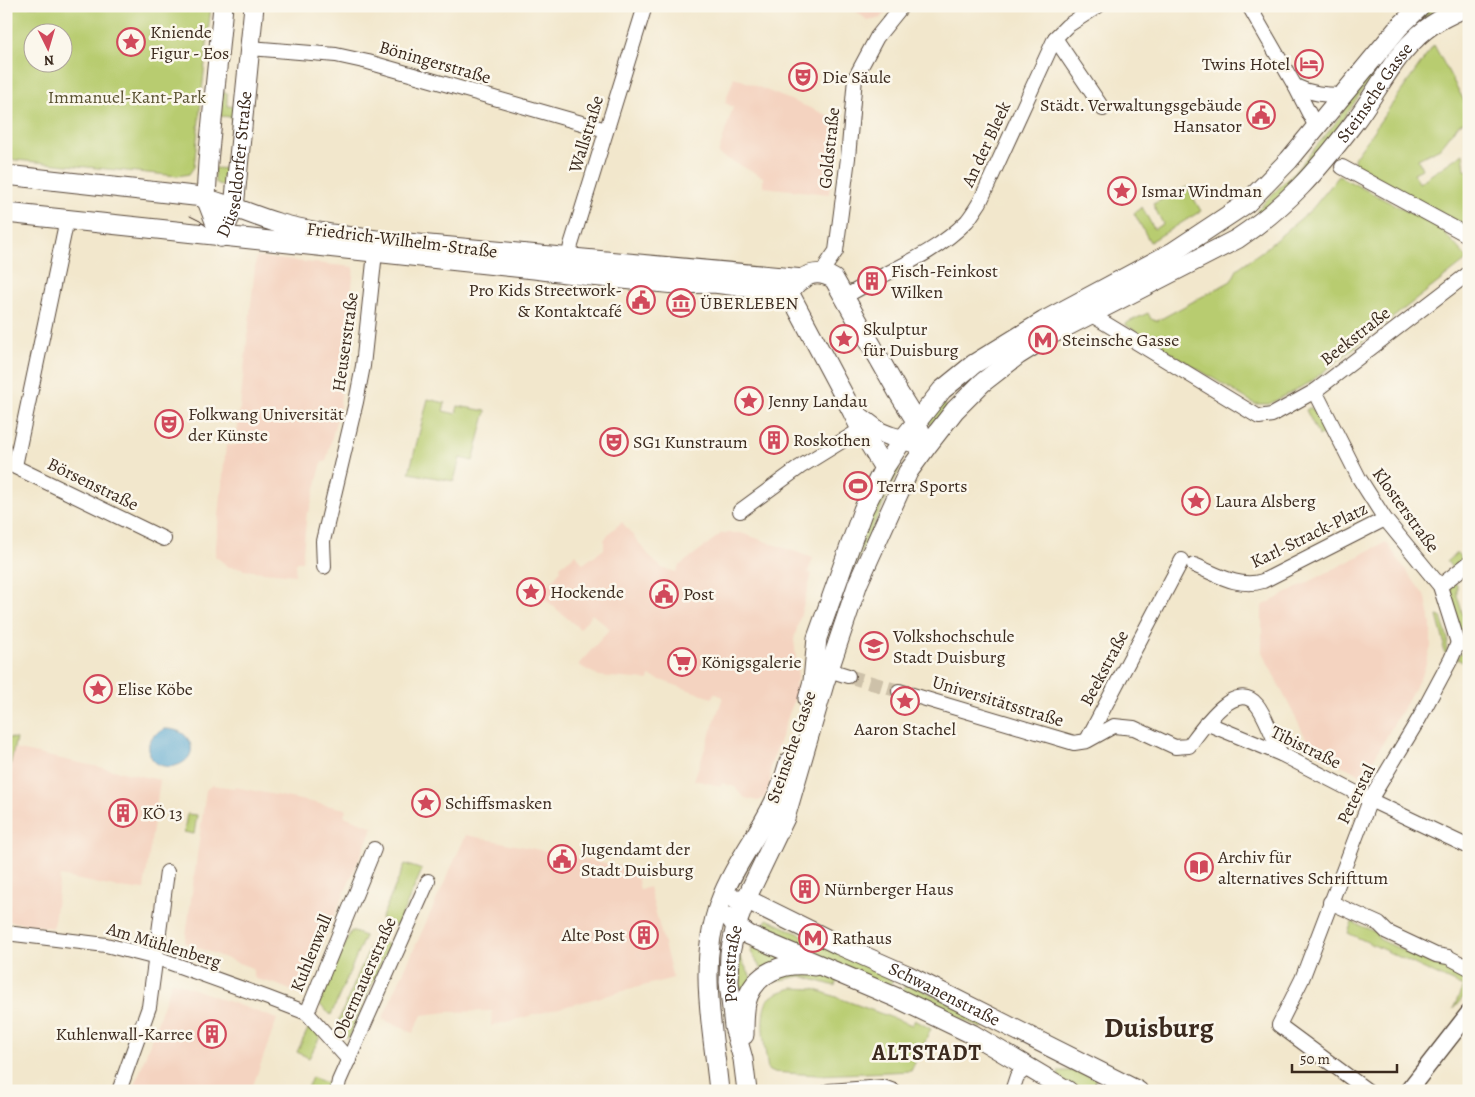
<svg xmlns="http://www.w3.org/2000/svg" width="1475" height="1097" viewBox="0 0 1475 1097" font-family="Alegreya,serif">
<rect width="100%" height="100%" fill="#fbf7ec"/>
<filter id="ink" filterUnits="userSpaceOnUse"><feTurbulence type="fractalNoise" baseFrequency=".02" numOctaves="2"/><feDisplacementMap in="SourceGraphic" scale="10" xChannelSelector="R" yChannelSelector="G"/><feConvolveMatrix kernelMatrix="1 2 1 2 8 2 1 2 1" color-interpolation-filters="sRGB"/></filter>
<filter id="wash" filterUnits="userSpaceOnUse"><feTurbulence type="fractalNoise" baseFrequency=".0096" numOctaves="4" result="noise"/><feDisplacementMap in="SourceGraphic" scale="20" xChannelSelector="R" yChannelSelector="G"/><feGaussianBlur stdDeviation="1.12" result="paint"/><feColorMatrix in="noise" values="0 0 0 0 0 0 0 0 0 0 0 0 0 0 0 0 0 1.4 0 .05"/><feComposite in="paint" operator="in"/></filter>
<g filter="url(#wash)">
<rect width="100%" height="100%" fill="#f2e7cc"/>
<g fill="#f4d3c0">
<polygon points="850,6 891,6 881,18 868,21"/>
<polygon points="734,77 837,119 829,194 763,187 763,177 718,154 733,107 725,103"/>
<polygon points="256,257 354,267 340,405 326,462 322,462 309,512 307,512 302,562 296,562 295,575 243,570 242,568 229,567 215,556 226,445 236,445"/>
<polygon points="622,522 652,559 662,568 676,572 679,566 722,533 741,533 813,558 808,572 812,574 794,639 798,677 795,685 799,686 771,765 770,785 764,798 758,801 745,798 735,787 722,783 721,786 694,780 723,697 714,693 712,698 649,676 648,680 599,676 578,665 610,629 592,614 580,629 540,595 561,570 560,566 576,554 583,564 604,549 604,540 609,533"/>
<polygon points="1386,542 1426,598 1431,625 1431,647 1423,673 1364,776 1313,752 1262,652 1262,606"/>
<polygon points="14,749 160,780 144,889 137,888 137,890 119,888 60,876 53,928 6,921 6,784"/>
<polygon points="212,785 234,788 235,787 346,809 344,816 373,827 311,970 312,975 308,976 299,994 276,984 255,979 252,968 185,943 206,790"/>
<polygon points="466,835 633,869 636,871 640,890 649,887 673,978 491,1026 492,1011 447,1012 422,1015 413,1033 382,1019"/>
<polygon points="172,981 277,1019 251,1091 133,1091"/>
</g>
<polygon fill="#d0c0bc" points="1096,1079 1119,1091 1091,1091"/>
<g fill="#b8cc6f" stroke="#7a7b46" fill-rule="evenodd">
<path d="M 6,6 L 211,6 L 194,167 L 189,174 L 178,176 L 6,159 ZM 32,32 L 62,32 L 62,62 L 32,62 Z"/>
<polygon points="1431,6 1441,6 1414,24 1392,48 1321,151 1304,171 1260,214 1257,210 1299,167 1333,126 1379,61"/>
<polygon points="1434,45 1469,110 1469,119 1459,124 1440,148 1418,159 1422,169 1414,173 1419,183 1463,153 1465,170 1469,170 1469,228 1355,168 1354,158"/>
<polygon points="221,93 227,93 227,106 239,107 230,161 232,117 219,116"/>
<polygon points="214,168 234,169 229,184 220,185 215,182"/>
<polygon points="1339,176 1441,229 1468,259 1309,383 1269,404 1255,404 1126,325 1126,323 1148,313 1151,319 1157,321 1231,281 1238,268 1265,249 1312,209"/>
<polygon points="1187,187 1201,211 1150,242 1134,213 1142,207 1154,229 1163,224 1153,204"/>
<polygon points="428,399 445,403 443,411 456,414 458,406 486,411 473,461 460,458 454,481 409,473"/>
<polygon points="943,402 947,408 933,423 931,424 927,423"/>
<polygon points="1309,408 1312,408 1316,412 1326,432 1319,436 1306,410"/>
<path d="M 896,466 L 899,469 L 856,564 L 850,570 C 863,534 876,499 896,466 Z"/>
<polygon points="1457,553 1462,559 1452,568 1447,561"/>
<polygon points="1455,583 1457,585 1457,595 1469,635 1465,635 1460,629 1450,596 1451,587"/>
<polygon points="1437,616 1441,617 1448,639 1446,654 1443,650 1444,642"/>
<polygon points="1466,651 1469,651 1469,665 1457,659 1460,653"/>
<polygon points="6,737 16,739 6,784"/>
<polygon points="187,814 197,815 194,834 184,832"/>
<polygon points="405,864 422,870 397,926 381,919"/>
<polygon points="767,919 889,975 888,978 893,981 889,988 760,932"/>
<polygon points="1352,922 1375,932 1379,939 1436,966 1444,965 1469,978 1469,991 1453,1009 1463,987 1348,933"/>
<polygon points="351,931 365,936 331,1015 319,1004"/>
<polygon points="373,940 389,945 348,1039 337,1024"/>
<polygon points="755,942 791,957 762,970 751,952"/>
<polygon points="736,955 740,957 752,979 739,1003"/>
<polygon points="806,969 837,980 835,986 801,976 771,982 774,974"/>
<polygon points="907,982 985,1021 982,1028 902,993"/>
<path d="M 793,988 L 814,989 L 912,1025 L 915,1020 L 931,1029 L 911,1071 L 818,1075 L 771,1072 L 768,1070 C 766,1053 756,1009 771,997 C 778,992 786,990 793,988 Z"/>
<polygon points="310,1025 320,1037 309,1058 297,1052"/>
<polygon points="1059,1071 1076,1071 1096,1079 1091,1091 1081,1091 1058,1078"/>
<polygon points="312,1077 328,1084 324,1091 306,1091"/>
</g>
<g fill="#54a5cf" stroke="#486876">
<polygon points="844,329 851,343 842,347 835,334"/>
<path d="M 164,729 C 174,729 183,731 188,739 C 206,767 145,782 149,743 L 153,736 Z"/>
</g>
</g>
<g filter="url(#ink)">
<g fill="none" stroke-linecap="round" stroke-linejoin="round">
<g stroke="#cdc1a9" stroke-width="14" stroke-dasharray="14 7" stroke-linecap="butt">
<polyline points="862,287 882,276"/>
<polyline points="848,676 899,691"/>
</g>
<defs>
<g id="minor">
<polyline points="1249,6 1295,86 1316,127"/>
<polyline points="1055,38 1103,109"/>
<polyline points="250,48 336,55 368,62 606,130"/>
<path d="M 1295,86 C 1311,94 1325,95 1342,95"/>
<polyline points="1342,167 1469,236"/>
<polyline points="567,265 571,245 645,6"/>
<polyline points="824,273 827,264 836,251 848,158 855,78 877,37 902,6"/>
<path d="M 882,276 C 912,261 943,246 967,221 C 972,215 976,208 980,202 L 1055,38 L 1067,26 L 1098,6"/>
<polyline points="844,297 862,287"/>
<polyline points="1090,314 1259,417 1272,415 1315,391 1469,273"/>
<polyline points="1315,391 1359,478 1385,519 1440,586 1458,643 1469,645"/>
<polyline points="7,463 164,539"/>
<polyline points="15,466 67,219"/>
<polyline points="740,511 800,467 860,430"/>
<path d="M 1194,565 C 1216,574 1239,589 1263,581 L 1385,519"/>
<polyline points="324,567 323,541 356,402 363,366 376,243"/>
<polyline points="1440,586 1469,563"/>
<polyline points="820,669 829,670 848,676"/>
<path d="M 899,691 L 1074,743 L 1087,741 L 1114,726 L 1134,728 L 1175,747 L 1189,746 C 1201,730 1235,678 1257,705 C 1266,716 1274,741 1281,754"/>
<polyline points="1206,723 1281,754 1370,800 1469,847"/>
<polyline points="1087,740 1182,560"/>
<polyline points="1330,902 1379,924 1387,932 1436,955 1448,957 1469,968"/>
<polyline points="6,933 106,945 157,958 268,998 307,1013 349,1060"/>
<polyline points="307,1013 374,849"/>
<polyline points="119,1091 149,1007 167,872"/>
<polyline points="337,1091 339,1081 428,881"/>
<polyline points="829,1091 883,1087 894,1091"/>
<polyline points="1012,1091 1017,1076 1028,1067"/>
<polyline points="1368,1091 1279,1025 1302,979 1370,800 1420,717 1451,659 1458,643"/>
</g>
<polyline id="tertiary" points="1408,1091 1469,1013"/>
<g id="secondary">
<path d="M 6,175 L 194,196 C 223,201 250,215 278,223 C 310,232 344,236 377,240"/>
<path d="M 6,213 L 534,269 L 590,276 L 676,284 L 714,283 L 784,292 L 792,298 L 852,411 C 861,431 873,450 884,468"/>
<path id="s1" d="M 221,237 L 234,208 L 254,6"/>
<polyline points="221,237 206,198 208,162 223,6"/>
<polyline points="407,243 804,279"/>
<path d="M 794,286 C 806,273 819,270 834,279 L 898,392 L 916,421 L 920,431"/>
<polyline points="855,413 880,432 890,436 915,443"/>
<polyline points="808,699 813,681 817,638 863,510 884,468 903,439 942,390 974,364 1044,321 1173,252 1247,203 1289,160 1399,27 1421,6"/>
<path id="s2" d="M 735,899 L 746,899 L 839,945 L 907,975 L 1138,1091"/>
<polyline points="729,917 736,926 749,935 895,997 972,1034 1068,1091"/>
<path d="M 744,1035 C 744,1025 744,1013 746,1003 C 754,972 784,961 814,966"/>
<path d="M 719,1091 C 713,1027 697,965 720,902 C 734,864 762,831 778,794 C 783,784 786,772 789,762"/>
<path id="s3" d="M 747,1091 L 743,1059 L 734,1027 L 729,982 L 730,953 L 736,926 L 746,899 L 785,818 L 824,684 L 858,583 L 908,472 L 927,446 L 955,410 L 982,383 L 1018,355 L 1050,335 L 1237,239 C 1287,206 1317,171 1353,124 C 1374,97 1389,64 1414,40 C 1429,24 1448,15 1469,6"/>
</g>
</defs>
<use href="#minor" stroke="#564638" stroke-width="16"/>
<use href="#tertiary" stroke="#564638" stroke-width="19"/>
<use href="#secondary" stroke="#564638" stroke-width="21"/>
<use href="#minor" stroke="#fff" stroke-width="14"/>
<use href="#tertiary" stroke="#fff" stroke-width="16"/>
<use href="#secondary" stroke="#fff" stroke-width="19"/>
<g stroke="#3b2a1e" stroke-width="1">
<polyline points="190,216 200,221 206,226"/>
<polyline points="1094,1084 1108,1091"/>
</g>
</g>
</g>
<defs>
<symbol id="sight-ring" viewBox="-11 -11 22 22"><circle r="9.5" fill="#fbf7ec" stroke="#d1495b" stroke-width="1.5"/><path d="M0-6L1.8-2.2L6-1.7L2.9 1.2L3.7 5.4L0 3.3L-3.7 5.4L-2.9 1.2L-6-1.7L-1.8-2.2Z" fill="#d1495b"/></symbol>
<symbol id="hotel-ring" viewBox="-11 -11 22 22"><circle r="9.5" fill="#fbf7ec" stroke="#d1495b" stroke-width="1.5"/><path d="M-6-4.5h1.5V1H6V5H4.5V3h-9V5H-6ZM-4 0a1.8 1.8 0 1 1 3.6 0ZM.5 0V-2.5h3Q6-2.5 6 0Z" fill="#d1495b"/></symbol>
<symbol id="theatre-ring" viewBox="-11 -11 22 22"><circle r="9.5" fill="#fbf7ec" stroke="#d1495b" stroke-width="1.5"/><path d="M-5-5.5Q0-4 5-5.5V0Q5 5 0 6Q-5 5-5 0ZM-3.3-2.5H-1v1.5H-3.3ZM1-2.5H3.3v1.5H1ZM-2.8 1Q0 5.5 2.8 1Z" fill="#d1495b"/></symbol>
<symbol id="civic-ring" viewBox="-11 -11 22 22"><circle r="9.5" fill="#fbf7ec" stroke="#d1495b" stroke-width="1.5"/><path d="M-.6-6.5H3V-4.5H.6V-3L4-1V1h2V6H-6V1h2V-1L-.6-3ZM-1.2 2.5V6h2.4V2.5Z" fill="#d1495b"/></symbol>
<symbol id="building-ring" viewBox="-11 -11 22 22"><circle r="9.5" fill="#fbf7ec" stroke="#d1495b" stroke-width="1.5"/><path d="M-4-6H4V6H1V3H-1V6H-4ZM-2.5-4.3h1.7v1.8h-1.7ZM.8-4.3h1.7v1.8H.8ZM-2.5-1h1.7V.8h-1.7ZM.8-1h1.7V.8H.8Z" fill="#d1495b"/></symbol>
<symbol id="museum-ring" viewBox="-11 -11 22 22"><circle r="9.5" fill="#fbf7ec" stroke="#d1495b" stroke-width="1.5"/><path d="M0-6L6-3V-2H-6V-3ZM-5-1h2V3h-2ZM-1-1h2V3h-2ZM3-1h2V3H3ZM-6 4H6V6H-6Z" fill="#d1495b"/></symbol>
<symbol id="metro-ring" viewBox="-11 -11 22 22"><circle r="9.5" fill="#fbf7ec" stroke="#d1495b" stroke-width="1.5"/><path d="M-5.5 5V-5H-3L0 0L3-5H5.5V5H3V-.5L0 4L-3-.5V5Z" fill="#d1495b"/></symbol>
<symbol id="stadium-ring" viewBox="-11 -11 22 22"><circle r="9.5" fill="#fbf7ec" stroke="#d1495b" stroke-width="1.5"/><path d="M0-5a6.5 5 0 1 0 0 10a6.5 5 0 1 0 0-10ZM-3.5-1.8h7v3.6h-7Z" fill="#d1495b"/></symbol>
<symbol id="university-ring" viewBox="-11 -11 22 22"><circle r="9.5" fill="#fbf7ec" stroke="#d1495b" stroke-width="1.5"/><path d="M0-5L7-2L0 1L-7-2ZM-4 1L0 2.5L4 1V4Q0 6-4 4Z" fill="#d1495b"/></symbol>
<symbol id="supermarket-ring" viewBox="-11 -11 22 22"><circle r="9.5" fill="#fbf7ec" stroke="#d1495b" stroke-width="1.5"/><path d="M-6-5.5h2.5l.6 2H6L4.5 2H-2.5L-4.4-4H-6ZM-1.5 3.2a1.3 1.3 0 1 0 .1 0ZM3 3.2a1.3 1.3 0 1 0 .1 0Z" fill="#d1495b"/></symbol>
<symbol id="library-ring" viewBox="-11 -11 22 22"><circle r="9.5" fill="#fbf7ec" stroke="#d1495b" stroke-width="1.5"/><path d="M-6-4Q-3-5.5-.7-3.5V5Q-3 3-6 4ZM6-4Q3-5.5 .7-3.5V5Q3 3 6 4Z" fill="#d1495b"/></symbol>
</defs>
<g fill-rule="evenodd">
<use href="#sight-ring" x="115" y="26" width="32" height="32"/>
<use href="#hotel-ring" x="1293" y="48" width="32" height="32"/>
<use href="#theatre-ring" x="787" y="61" width="32" height="32"/>
<use href="#civic-ring" x="1245" y="99" width="32" height="32"/>
<use href="#sight-ring" x="1106" y="175" width="32" height="32"/>
<use href="#building-ring" x="856" y="265" width="32" height="32"/>
<use href="#civic-ring" x="625" y="284" width="32" height="32"/>
<use href="#museum-ring" x="665" y="287" width="32" height="32"/>
<use href="#sight-ring" x="828" y="323" width="32" height="32"/>
<use href="#metro-ring" x="1027" y="324" width="32" height="32"/>
<use href="#sight-ring" x="733" y="385" width="32" height="32"/>
<use href="#theatre-ring" x="153" y="408" width="32" height="32"/>
<use href="#building-ring" x="758" y="424" width="32" height="32"/>
<use href="#theatre-ring" x="598" y="426" width="32" height="32"/>
<use href="#stadium-ring" x="842" y="470" width="32" height="32"/>
<use href="#sight-ring" x="1180" y="485" width="32" height="32"/>
<use href="#sight-ring" x="515" y="576" width="32" height="32"/>
<use href="#civic-ring" x="648" y="578" width="32" height="32"/>
<use href="#university-ring" x="858" y="630" width="32" height="32"/>
<use href="#supermarket-ring" x="666" y="646" width="32" height="32"/>
<use href="#sight-ring" x="82" y="673" width="32" height="32"/>
<use href="#sight-ring" x="889" y="685" width="32" height="32"/>
<use href="#sight-ring" x="410" y="787" width="32" height="32"/>
<use href="#building-ring" x="107" y="797" width="32" height="32"/>
<use href="#civic-ring" x="546" y="843" width="32" height="32"/>
<use href="#library-ring" x="1183" y="851" width="32" height="32"/>
<use href="#building-ring" x="789" y="873" width="32" height="32"/>
<use href="#building-ring" x="628" y="919" width="32" height="32"/>
<use href="#metro-ring" x="797" y="922" width="32" height="32"/>
<use href="#building-ring" x="196" y="1018" width="32" height="32"/>
</g>
<g text-anchor="middle" dominant-baseline="central" stroke-width="5" stroke-linejoin="round" paint-order="stroke">
<g font-size="18" fill="#3b2a1e" stroke="#fbf7ec" text-anchor="start">
<text x="150" y="32">Kniende<tspan x="150" dy="21">Figur - Eos</tspan></text>
<text x="1290" y="64" text-anchor="end">Twins Hotel</text>
<text x="822" y="77">Die Säule</text>
<text x="1242" y="105" text-anchor="end">Städt. Verwaltungsgebäude<tspan x="1242" dy="21">Hansator</tspan></text>
<text x="1141" y="191">Ismar Windman</text>
<text x="891" y="271">Fisch-Feinkost<tspan x="891" dy="21">Wilken</tspan></text>
<text x="622" y="290" text-anchor="end">Pro Kids Streetwork-<tspan x="622" dy="21">&amp; Kontaktcafé</tspan></text>
<text x="700" y="303">ÜBERLEBEN</text>
<text x="863" y="329">Skulptur<tspan x="863" dy="21">für Duisburg</tspan></text>
<text x="1062" y="340">Steinsche Gasse</text>
<text x="768" y="401">Jenny Landau</text>
<text x="188" y="414">Folkwang Universität<tspan x="188" dy="21">der Künste</tspan></text>
<text x="793" y="440">Roskothen</text>
<text x="633" y="442">SG1 Kunstraum</text>
<text x="877" y="486">Terra Sports</text>
<text x="1215" y="501">Laura Alsberg</text>
<text x="550" y="592">Hockende</text>
<text x="683" y="594">Post</text>
<text x="893" y="636">Volkshochschule<tspan x="893" dy="21">Stadt Duisburg</tspan></text>
<text x="701" y="662">Königsgalerie</text>
<text x="117" y="689">Elise Köbe</text>
<text x="905" y="729" text-anchor="middle">Aaron Stachel</text>
<text x="445" y="803">Schiffsmasken</text>
<text x="142" y="813">KÖ 13</text>
<text x="581" y="849">Jugendamt der<tspan x="581" dy="21">Stadt Duisburg</tspan></text>
<text x="1218" y="857">Archiv für<tspan x="1218" dy="21">alternatives Schrifttum</tspan></text>
<text x="824" y="889">Nürnberger Haus</text>
<text x="625" y="935" text-anchor="end">Alte Post</text>
<text x="832" y="938">Rathaus</text>
<text x="193" y="1034" text-anchor="end">Kuhlenwall-Karree</text>
</g>
<g font-size="18" fill="#3b2a1e" stroke="#fbf7ec">
<text transform="translate(435 62) rotate(16)">Böningerstraße</text>
<text stroke="none"><textPath href="#s3" startOffset="1266">Steinsche Gasse</textPath></text>
<text transform="translate(586 134) rotate(-73)">Wallstraße</text>
<text transform="translate(986 144) rotate(-65)">An der Bleek</text>
<text transform="translate(829 148) rotate(-84)">Goldstraße</text>
<text stroke="none"><textPath href="#s1" startOffset="75">Düsseldorfer Straße</textPath></text>
<text transform="translate(402 240) rotate(7)">Friedrich-Wilhelm-Straße</text>
<text transform="translate(1355 336) rotate(-38)">Beekstraße</text>
<text transform="translate(345 342) rotate(-82)">Heuserstraße</text>
<text transform="translate(93 484) rotate(26)">Börsenstraße</text>
<text transform="translate(1406 510) rotate(54)">Klosterstraße</text>
<text transform="translate(1309 535) rotate(-26)">Karl-Strack-Platz</text>
<text transform="translate(1104 668) rotate(-62)">Beekstraße</text>
<text transform="translate(998 701) rotate(17)">Universitätsstraße</text>
<text transform="translate(791 747) rotate(-71)">Steinsche Gasse</text>
<text transform="translate(1306 747) rotate(26)">Tibistraße</text>
<text transform="translate(1356 794) rotate(-64)">Peterstal</text>
<text transform="translate(164 945) rotate(17)">Am Mühlenberg</text>
<text transform="translate(311 953) rotate(-68)">Kuhlenwall</text>
<text stroke="none"><textPath href="#s3" startOffset="129">Poststraße</textPath></text>
<text transform="translate(364 978) rotate(-66)">Obermauerstraße</text>
<text stroke="none"><textPath href="#s2" startOffset="231">Schwanenstraße</textPath></text>
</g>
<g font-size="18" fill="#5a5232" stroke="#fbf7ec">
<text x="127" y="97">Immanuel-Kant-Park</text>
</g>
<g font-size="22" font-weight="bold" letter-spacing="1" fill="#3b2a1e" stroke="#fbf7ec">
<text x="927" y="1053">ALTSTADT</text>
</g>
<g font-size="28" font-weight="bold" fill="#3b2a1e" stroke="#fbf7ec">
<text x="1159" y="1028">Duisburg</text>
</g>
</g>
<rect width="1475" height="1097" fill="none" stroke="#fbf7ec" stroke-width="25"/>
<g transform="translate(48 48) rotate(175)"><circle r="24" fill="#fbf7ec" stroke="#aea59a"/>
<path d="M0-4L9 19L0 12L-9 19Z" fill="#d1495b"/>
<text y="-8" font-size="14" font-weight="bold" text-anchor="middle" fill="#3b2a1e">N</text>
</g>
<path d="M1292 1064v8h105v-8" fill="none" stroke="#3b2a1e" stroke-width="2.5"/>
<text x="1300" y="1064" font-size="15" fill="#3b2a1e" stroke="#fbf7ec" stroke-width="4" paint-order="stroke">50 m</text>
</svg>
